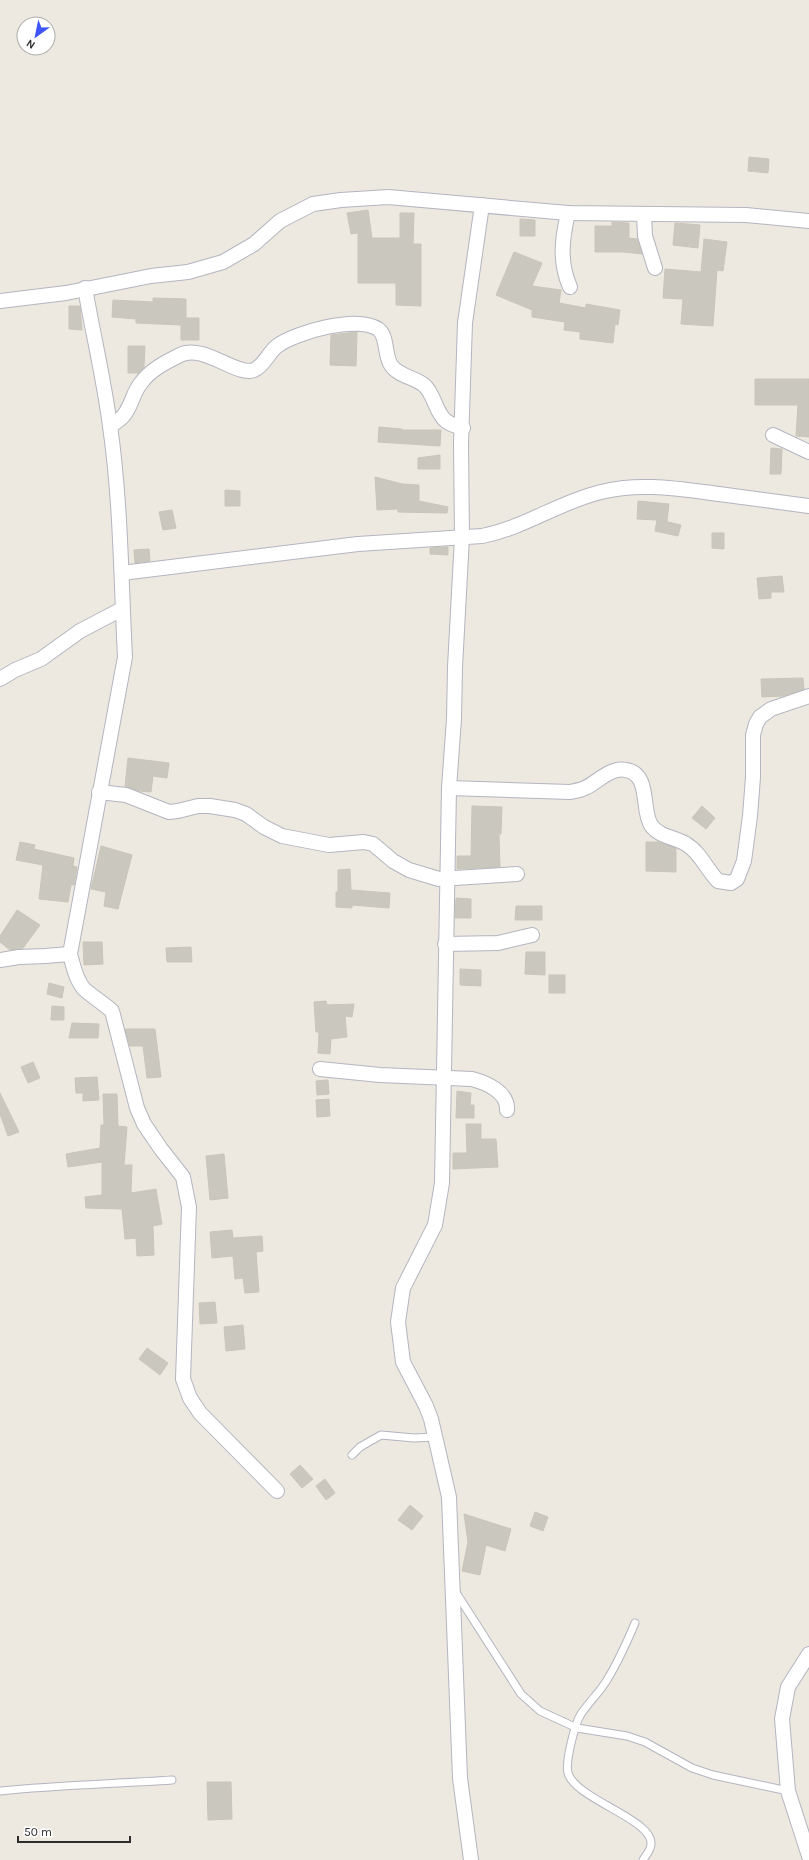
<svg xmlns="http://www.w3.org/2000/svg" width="809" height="1860" viewBox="0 0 809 1860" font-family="Karla,sans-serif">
<rect width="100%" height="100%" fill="#eee9e0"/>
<g fill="#cac7be" stroke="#cac5b9">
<polygon points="749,157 769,159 768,173 748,171"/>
<polygon points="368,210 372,238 400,238 400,213 414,213 413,244 421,244 421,306 396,305 396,283 358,283 358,233 351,234 347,213"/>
<polygon points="520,219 535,220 535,236 520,236"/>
<polygon points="612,222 629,223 629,238 637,239 642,254 624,252 595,252 595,226 612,226"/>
<polygon points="675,223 700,225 698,248 673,245"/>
<polygon points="704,239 727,242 723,271 717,270 713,326 681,324 683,299 663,298 665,269 701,272"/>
<polygon points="514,252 542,263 532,286 561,290 559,303 586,308 586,304 620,310 618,325 615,324 613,343 580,339 580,332 564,330 565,322 532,317 532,310 496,295"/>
<polygon points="153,298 186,299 186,318 199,318 199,340 181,340 181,325 136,323 136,319 112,317 113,300 153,302"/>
<polygon points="69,306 80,306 82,330 69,329"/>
<polygon points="357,332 356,366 330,365 331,335"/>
<polygon points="128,346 145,346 144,367 138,373 128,373"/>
<polygon points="755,379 809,379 809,437 796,436 798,405 755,405"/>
<polygon points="379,427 402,429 402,430 441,430 440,446 378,442"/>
<polygon points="771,448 782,449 781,474 770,474"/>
<polygon points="440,455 440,469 418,469 418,458"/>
<polygon points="375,477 402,484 419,485 419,501 448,507 447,513 398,512 398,509 377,510"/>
<polygon points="225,490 240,491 240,506 225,506"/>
<polygon points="638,501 669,504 667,521 664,521 681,525 678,536 655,531 657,520 637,519"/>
<polygon points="172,510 176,528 163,530 159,512"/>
<polygon points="712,533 724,533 724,549 712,548"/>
<polygon points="448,547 448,555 430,554 430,548"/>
<polygon points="149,549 150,561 135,563 134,550"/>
<polygon points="782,576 784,592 771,592 771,598 759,599 757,578"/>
<polygon points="803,678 804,689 783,696 762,697 761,679"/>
<polygon points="128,758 169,763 167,778 153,776 151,792 139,791 125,786"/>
<polygon points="472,806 502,807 501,834 499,834 500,867 457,869 457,856 471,856"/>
<polygon points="702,806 715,818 706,829 692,818"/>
<polygon points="20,842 35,845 34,849 74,858 73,866 77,867 74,885 71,885 68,902 39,899 43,865 16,860"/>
<polygon points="646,842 658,842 676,848 676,872 646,871"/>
<polygon points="101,846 132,855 118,909 104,906 106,892 91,889"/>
<polygon points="350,869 351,890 390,893 389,908 352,905 352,908 336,907 336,892 338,892 338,870"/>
<polygon points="456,898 471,899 471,918 455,918"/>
<polygon points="516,906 542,906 542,920 515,920"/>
<polygon points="17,910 40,925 23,948 10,950 0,942 0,936"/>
<polygon points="83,942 102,942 103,964 84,965"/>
<polygon points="191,947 192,962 167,962 166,948"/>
<polygon points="526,952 545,952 545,975 525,974"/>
<polygon points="460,969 481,970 481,986 460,985"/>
<rect x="549" y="975" width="16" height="18"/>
<polygon points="49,983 64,987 62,998 47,994"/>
<polygon points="326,1001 327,1005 354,1004 352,1017 345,1016 347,1037 331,1039 330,1054 318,1053 319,1032 316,1032 314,1002"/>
<polygon points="52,1006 64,1007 64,1020 51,1020"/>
<polygon points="72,1023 99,1024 98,1038 69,1038"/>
<polygon points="125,1029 155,1029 161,1077 147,1078 143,1046 130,1046"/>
<polygon points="33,1062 40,1078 28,1083 21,1067"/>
<polygon points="97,1077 99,1100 83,1101 83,1093 76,1093 75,1078"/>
<polygon points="328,1080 329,1094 317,1095 316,1081"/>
<polygon points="457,1091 471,1093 470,1105 474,1105 474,1118 456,1118"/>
<polygon points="0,1093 19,1132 8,1136 0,1114"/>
<polygon points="103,1094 117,1094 118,1126 127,1127 124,1165 132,1165 131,1193 156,1189 162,1224 153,1226 154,1255 137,1256 136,1238 125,1239 122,1209 86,1208 85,1197 102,1195 102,1162 68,1167 66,1154 100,1148 101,1125 104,1125"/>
<polygon points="329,1099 330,1116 317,1117 316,1100"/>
<polygon points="466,1124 481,1124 481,1139 496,1139 498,1167 453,1169 453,1153 467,1153"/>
<polygon points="224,1154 228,1198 210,1200 206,1156"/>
<polygon points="232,1230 233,1238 262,1236 263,1251 256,1252 259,1292 245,1293 243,1278 235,1279 233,1256 212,1258 210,1232"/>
<polygon points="215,1302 217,1323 200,1324 199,1303"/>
<polygon points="243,1325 245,1349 226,1351 224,1327"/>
<polygon points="147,1348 168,1363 160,1375 139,1359"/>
<polygon points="300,1465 313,1479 302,1488 290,1474"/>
<polygon points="325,1479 335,1493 326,1500 316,1486"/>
<polygon points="410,1505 423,1516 412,1530 398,1520"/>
<polygon points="535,1512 548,1517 543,1531 530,1526"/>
<polygon points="464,1514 511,1529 505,1551 486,1545 480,1575 462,1571 468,1542"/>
<polygon points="207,1782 231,1782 232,1819 208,1820"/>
</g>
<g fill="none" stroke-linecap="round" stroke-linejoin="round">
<defs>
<g id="service">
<polyline points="352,1455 360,1447 381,1435 414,1438 435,1437"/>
<polyline points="455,1591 521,1694 540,1711 577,1728 627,1736 645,1742 692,1768 713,1775 788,1791"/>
<path d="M 635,1623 C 627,1642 618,1662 607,1680 C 600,1692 589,1702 581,1714 C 575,1723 565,1762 568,1773 C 575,1799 653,1819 651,1844 C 651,1850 646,1855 643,1860"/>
<path d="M 0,1791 C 57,1785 114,1784 172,1780"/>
</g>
<g id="minor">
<path d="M 568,213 C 562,239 559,262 570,287"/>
<polyline points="644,215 645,236 655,268"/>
<path d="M 85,288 C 93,334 104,380 110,426 C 121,503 121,580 125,657 L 70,954 C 73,965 76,980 84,989 C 93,997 103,1003 112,1011 L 137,1108 L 144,1124 L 161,1149 L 183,1177 L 189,1207 L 183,1379 L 190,1398 L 200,1413 L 277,1491"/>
<polyline points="0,301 66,293 151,276 188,272 223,262 254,244 280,221 313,204 341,200 388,197 568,213 746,215 809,221"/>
<path d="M 110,426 C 115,423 121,419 124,415 C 132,405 133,392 141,383 C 150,370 166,362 180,355 C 203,343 237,377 254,370 C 265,365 268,353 277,346 C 296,332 357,315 378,329 C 388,336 384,355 391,365 C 398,376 414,377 424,385 C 435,395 435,412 446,421 C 451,425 457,426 463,428"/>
<polyline points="773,435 809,452"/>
<path d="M 122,573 L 358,544 L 482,536 C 524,528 559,502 601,492 C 640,482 679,489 719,494 C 749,498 779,502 809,506"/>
<polyline points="0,679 15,670 41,659 80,631 122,609"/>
<path d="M 449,788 L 570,792 C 575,791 581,790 585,788 C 598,782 610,767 626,770 C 651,774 641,810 651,825 C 659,837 675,837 686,844 C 700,852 707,870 718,881 L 731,883 L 737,879 L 744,861 L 750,816 L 753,777 L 753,735 L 756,724 L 760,717 L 771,709 L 809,696"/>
<polyline points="99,792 126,795 169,812 178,811 198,806 210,806 235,810 246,814 264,827 282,836 329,845 364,842 373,844 393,861 409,870 439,879 517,874"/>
<polyline points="445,944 498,943 532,935"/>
<polyline points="0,960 19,957 45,956 70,954"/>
<path d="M 320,1069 L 380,1075 L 472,1079 C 487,1083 508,1092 507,1110"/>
<polyline points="809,1654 788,1687 782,1719 788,1791 809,1856"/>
<polyline points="471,1860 460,1778 449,1497 431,1419 426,1406 403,1362 398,1322 403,1288 435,1225 442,1183 449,788 454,719 455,667 462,537 461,443 465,323 482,205"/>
</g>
</defs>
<use href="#service" stroke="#b3b5c0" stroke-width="9"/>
<use href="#minor" stroke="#b3b5c0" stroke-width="16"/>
<use href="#service" stroke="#fff" stroke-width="7"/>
<use href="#minor" stroke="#fff" stroke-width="14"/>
</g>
<g transform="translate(36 36) rotate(213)"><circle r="19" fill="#ffffff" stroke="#ababab"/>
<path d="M0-3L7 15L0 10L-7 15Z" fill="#3e55fc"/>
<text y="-6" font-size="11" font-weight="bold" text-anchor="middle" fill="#2d2d2d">N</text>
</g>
<path d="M18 1836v6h112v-6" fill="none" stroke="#2d2d2d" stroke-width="2"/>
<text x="24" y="1836" font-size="12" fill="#2d2d2d" stroke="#ffffff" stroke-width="3" paint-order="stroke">50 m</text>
</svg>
